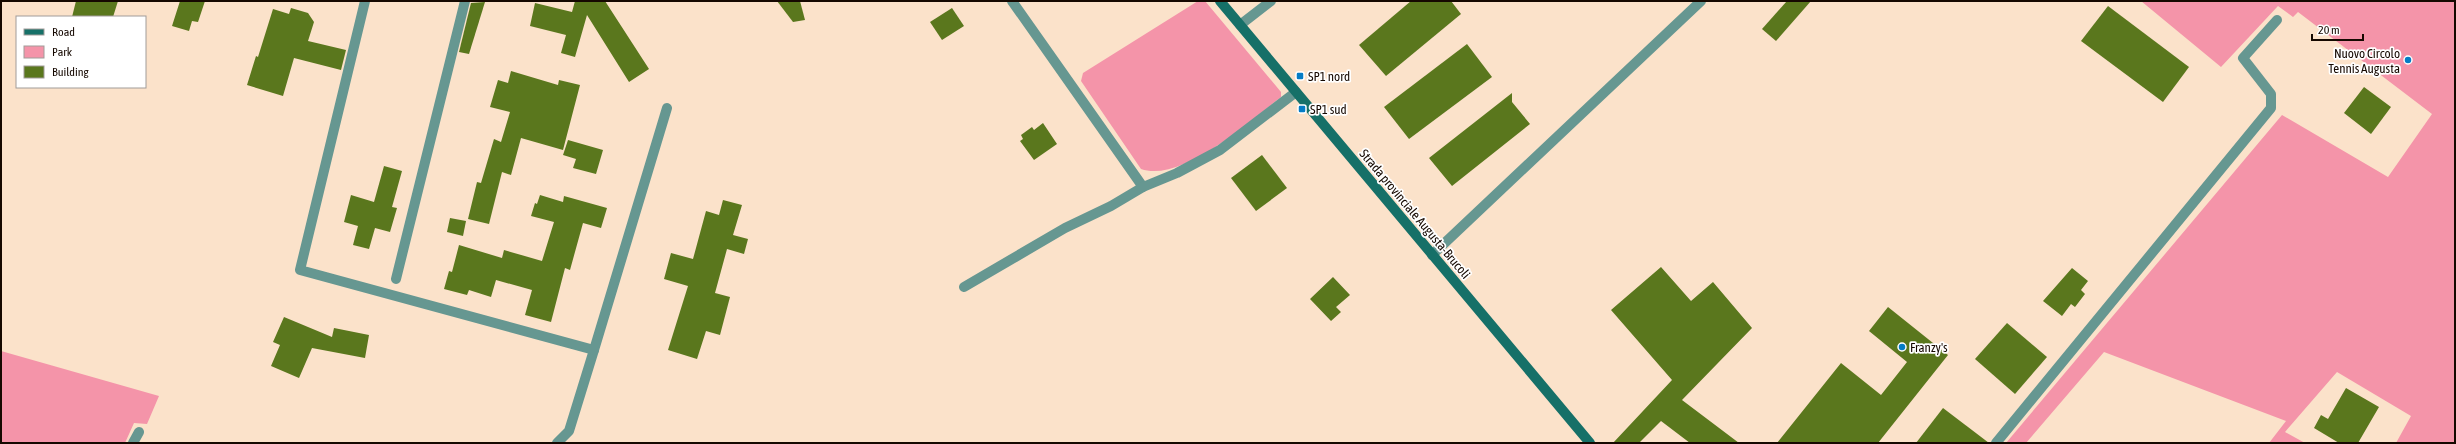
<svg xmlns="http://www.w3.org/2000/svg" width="2456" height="444" viewBox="0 0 2456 444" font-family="'Asap Condensed',sans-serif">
<rect width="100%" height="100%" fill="#fbe2ca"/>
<g fill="#f494a9">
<path d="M 1198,1 L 1205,1 L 1281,92 L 1281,97 C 1250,121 1182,183 1141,169 L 1081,81 L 1083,73 Z"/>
<polygon points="2141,1 2455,1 2455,443 2396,443 2411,416 2337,372 2285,432 2305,443 2269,443 2286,421 2104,352 2026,443 2006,443 2282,115 2388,177 2432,114 2298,12 2293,17 2278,6 2221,67"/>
<polygon points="1,351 159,396 147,424 134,423 125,443 1,443"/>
</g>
<g fill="#5a771d">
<polygon points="76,1 118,1 113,17 72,17"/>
<polygon points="180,1 205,1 198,22 192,21 189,31 172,26"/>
<polygon points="575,1 605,1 649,69 629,82 587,15 575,57 561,53 566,35 530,26 535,3 572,12"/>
<polygon points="777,1 800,1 805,20 793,22"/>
<polygon points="1411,1 1451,1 1461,14 1386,76 1359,45"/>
<polygon points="1787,1 1811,1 1776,41 1762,29"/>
<polygon points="485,2 469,54 459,52 471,3"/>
<polygon points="2108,6 2189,67 2163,102 2081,41"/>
<polygon points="291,8 308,13 314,22 308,41 346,50 341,70 294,58 283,96 247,85 256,56 258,57 273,9 289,14"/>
<polygon points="952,8 964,26 942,40 930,22"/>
<polygon points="1467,44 1492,77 1409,139 1384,107"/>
<polygon points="511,71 558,85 559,80 580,85 563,150 521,138 511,175 502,172 489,224 468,219 477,182 481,183 494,139 501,142 510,112 490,107 498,80 508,83"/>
<polygon points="2364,87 2391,107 2371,134 2344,113"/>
<polygon points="1512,93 1512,102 1530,124 1452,186 1429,158"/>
<polygon points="1043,123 1057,144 1034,160 1020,141 1023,139 1021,135 1032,127 1034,130"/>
<polygon points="568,140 603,150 596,174 573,168 576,159 563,155"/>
<polygon points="1262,155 1287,188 1256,211 1231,178"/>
<polygon points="384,166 402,171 392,207 397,208 390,232 375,228 369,249 353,245 358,226 344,222 351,195 374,202"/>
<polygon points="540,195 563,202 564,196 607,208 601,228 583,223 570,270 565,268 551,322 525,315 532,290 496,280 491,297 469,290 467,295 444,289 449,271 452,272 459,245 502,258 504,250 542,261 554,222 531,216 535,203 537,204"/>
<polygon points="723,200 742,205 733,235 748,239 744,254 727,249 715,293 730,297 720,335 706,331 697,359 668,350 688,286 664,279 671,253 693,259 706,211 719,215"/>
<polygon points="450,218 466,221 463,236 447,232"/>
<polygon points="1661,267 1691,301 1713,282 1752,328 1682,400 1739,443 1690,443 1661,421 1639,443 1613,443 1672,380 1611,310"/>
<polygon points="2072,268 2088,281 2081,290 2085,294 2075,307 2071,304 2062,316 2043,301"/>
<polygon points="1333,277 1350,295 1336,307 1341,312 1331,321 1310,299"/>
<polygon points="1888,307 1948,355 1878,443 1777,443 1841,363 1881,395 1907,362 1869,331"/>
<polygon points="284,317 332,337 334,328 369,335 365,358 312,348 299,378 271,366 280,345 273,342"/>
<polygon points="2007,323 2047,357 2015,394 1975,359"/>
<polygon points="2346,388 2379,407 2358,443 2339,443 2314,428 2321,415 2328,419"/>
<polygon points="1943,408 1989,443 1916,443"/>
</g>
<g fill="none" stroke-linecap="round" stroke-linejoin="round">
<g stroke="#669791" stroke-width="10">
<polyline points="365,1 300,270 594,350 569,431 557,443"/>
<polyline points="1012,1 1143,187"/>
<polyline points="1240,25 1271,1"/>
<polyline points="1432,255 1701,1"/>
<polyline points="396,279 465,1"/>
<polyline points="964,287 1065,228 1111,206 1143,187 1177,173 1220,150 1296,92"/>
<polyline points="594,350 667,108"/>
<polyline points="133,443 139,432"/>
<polyline points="1996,443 2271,108 2271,94 2243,58 2277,20"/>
</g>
<polyline stroke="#167068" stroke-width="10" points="1220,1 1590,443"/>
</g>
<g fill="#057cc5" stroke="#fff" stroke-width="1.5">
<circle cx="2408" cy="60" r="4"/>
<rect x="1296" y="72" width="8" height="8" rx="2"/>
<rect x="1298" y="105" width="8" height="8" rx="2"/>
<circle cx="1902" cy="347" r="4"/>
</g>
<g text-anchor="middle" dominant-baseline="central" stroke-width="3.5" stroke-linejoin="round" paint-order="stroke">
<g font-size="13" fill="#150800" stroke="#fff" text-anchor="start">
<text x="2400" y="53" text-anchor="end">Nuovo Circolo<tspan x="2400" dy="15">Tennis Augusta</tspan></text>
<text x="1308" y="76">SP1 nord</text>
<text x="1310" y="109">SP1 sud</text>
<text x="1910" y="347">Franzy's</text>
</g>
<g font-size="13" fill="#150800" stroke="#fff">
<text transform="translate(1415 214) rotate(50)">Strada provinciale Augusta-Brucoli</text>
</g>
</g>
<rect width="2456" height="444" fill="none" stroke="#150800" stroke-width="4"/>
<rect x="16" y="16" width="130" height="72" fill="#ffffff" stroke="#a19c99"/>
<rect x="24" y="29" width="20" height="6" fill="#167068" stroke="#a19c99"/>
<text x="52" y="36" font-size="12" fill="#150800">Road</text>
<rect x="24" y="46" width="20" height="12" fill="#f494a9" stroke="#a19c99"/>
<text x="52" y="56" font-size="12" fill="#150800">Park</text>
<rect x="24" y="66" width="20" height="12" fill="#5a771d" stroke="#a19c99"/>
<text x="52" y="76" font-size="12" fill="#150800">Building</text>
<path d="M2312 34v6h51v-6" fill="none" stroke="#150800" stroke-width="2"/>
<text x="2318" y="34" font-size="12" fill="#150800" stroke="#ffffff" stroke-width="3" paint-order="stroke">20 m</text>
</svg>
